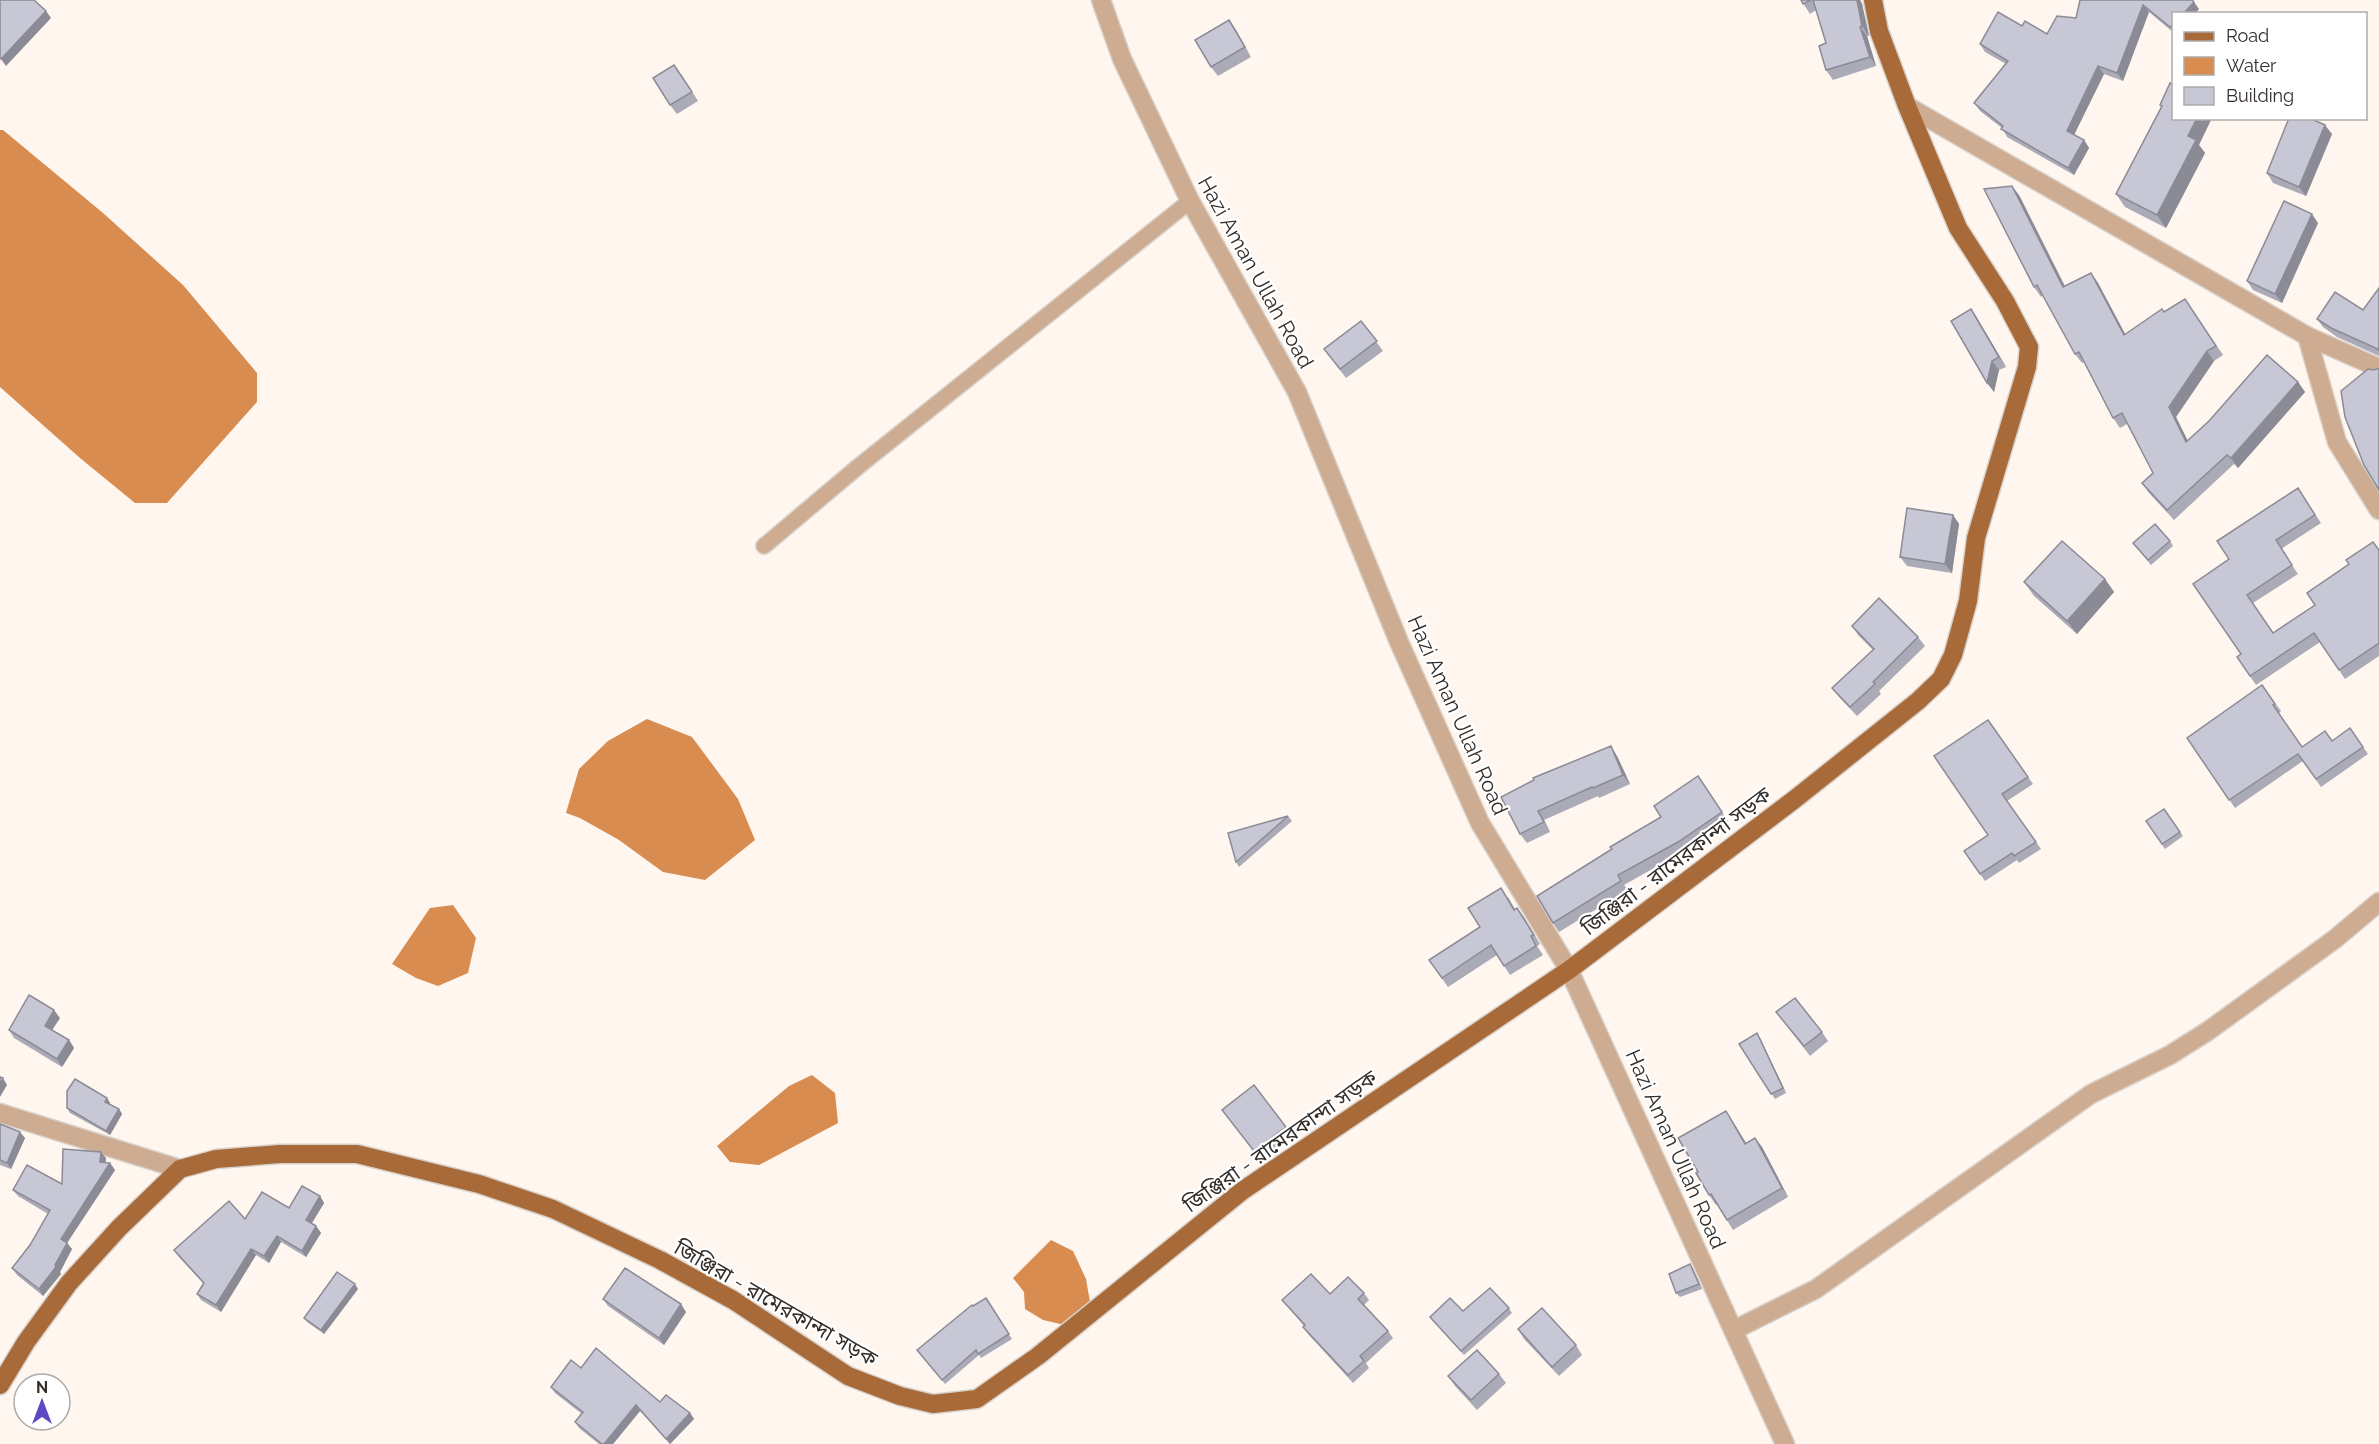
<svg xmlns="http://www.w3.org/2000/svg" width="2379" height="1444" viewBox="0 0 2379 1444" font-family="Raleway,'Noto Sans Bengali',sans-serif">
<rect width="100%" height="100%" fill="#fef6ef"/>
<g fill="#d88c50">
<polygon points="0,130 3,130 103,213 183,285 257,373 257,402 167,503 135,503 80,458 0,387"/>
<polygon points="647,719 692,737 738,799 755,840 705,880 663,872 619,840 580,818 566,813 579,769 608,741"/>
<polygon points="453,905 476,938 468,973 438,986 416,978 392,964 430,908"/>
<polygon points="812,1075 835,1093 838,1123 759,1165 730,1162 717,1146 789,1086"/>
<polygon points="1051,1240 1073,1251 1086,1279 1090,1302 1065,1325 1043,1320 1025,1309 1024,1292 1013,1278"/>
</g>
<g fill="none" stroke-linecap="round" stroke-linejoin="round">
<defs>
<polyline id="lane" points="764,546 859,466 1190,201"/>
<g id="street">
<polyline points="1101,0 1122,59 1190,201 1297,392 1399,642 1480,823 1569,970 1785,1444"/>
<polyline points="1907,106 2307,336 2379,368"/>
<polyline points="2307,336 2337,442 2379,510"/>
<polyline points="0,1113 180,1169"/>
<polyline points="1734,1330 1816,1289 2091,1094 2170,1055 2208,1031 2335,939 2379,902"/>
</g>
<polyline id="primary" points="0,1385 26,1342 69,1283 119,1228 180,1169 216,1159 280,1154 357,1154 479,1184 553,1209 660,1260 733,1300 848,1376 900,1396 933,1404 977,1399 1038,1356 1242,1191 1569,970 1795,799 1918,701 1941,679 1953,655 1968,601 1976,538 2027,367 2029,347 2005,301 1958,228 1907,106 1879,31 1873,0"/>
</defs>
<use href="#lane" stroke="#d9d2cb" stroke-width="18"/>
<use href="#street" stroke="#d9d2cb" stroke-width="21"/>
<use href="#primary" stroke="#d9d2cb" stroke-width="21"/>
<use href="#lane" stroke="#ceac92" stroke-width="15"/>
<use href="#street" stroke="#ceac92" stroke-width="18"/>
<use href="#primary" stroke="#a76a38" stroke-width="18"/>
</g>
<g fill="#ababb8">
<polygon points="1801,0 1860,0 1862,4 1869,36 1867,36 1876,66 1833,80 1826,70 1826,43 1816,10 1810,14"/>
<polygon points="2080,0 2199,9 2174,14 2174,33 2149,12 2123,81 2104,74 2074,135 2084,140 2089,148 2074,175 2007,137 2002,128 1980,111 1974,103 2006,64 1985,52 1980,44 2022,26 2047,34 2076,18"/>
<polygon points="1229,20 1251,57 1218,76 1211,67"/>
<polygon points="681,74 698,101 677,114 670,105"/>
<polygon points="2170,83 2199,145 2205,153 2166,228 2125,207 2116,194 2161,107 2160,105"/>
<polygon points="2332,134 2306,196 2273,183 2267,173"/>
<polygon points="2019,195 2065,286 2091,273 2098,283 2125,334 2164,312 2185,299 2223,355 2214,361 2176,417 2188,441 2298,382 2305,392 2238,468 2234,464 2174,520 2149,493 2142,483 2153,473 2127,424 2120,428 2113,418 2084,362 2082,363 2075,354 2043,295 2041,297 2034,287"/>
<polygon points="2318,223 2282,303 2253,290 2247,281"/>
<polygon points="2379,288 2379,356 2337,337 2323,327 2317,319 2363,310"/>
<polygon points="1971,309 1977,318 2006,367 1999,370 1994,392"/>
<polygon points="1361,321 1383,351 1346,378 1324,349"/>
<polygon points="2298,488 2321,523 2281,549 2298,574 2253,603 2273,633 2315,605 2379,550 2379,656 2345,679 2320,642 2256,685 2237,657 2241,654 2229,559"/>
<polygon points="1953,515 1959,524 1952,573 1907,566 1900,557"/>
<polygon points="2170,541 2173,546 2151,565 2133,543"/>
<polygon points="2105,579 2114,592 2077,634 2034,596 2024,582"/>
<polygon points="1852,626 1918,637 1925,646 1879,691 1881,694 1857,716 1839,697 1832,688 1873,650 1858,635"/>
<polygon points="2262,685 2281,711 2279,713 2302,747 2332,741 2350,728 2368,754 2321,787 2303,761 2235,808 2187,738"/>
<polygon points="1988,720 2033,784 2007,801 2041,849 2019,863 2017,860 1985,881 1964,851 1988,835"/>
<polygon points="1617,756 1630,784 1599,798 1598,796 1544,820 1550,832 1527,843 1520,834 1501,797"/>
<polygon points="1698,776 1728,821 1684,851 1624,885 1628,890 1559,932 1553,923 1661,817"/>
<polygon points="2164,809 2183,836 2165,849 2146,821"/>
<polygon points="1288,816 1292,821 1239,867 1236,862"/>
<polygon points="1508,897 1515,909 1517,908 1524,917 1540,944 1537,946 1543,955 1510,975 1497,955 1448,987 1429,960 1480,927"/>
<polygon points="1776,1012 1822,1032 1828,1041 1810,1056"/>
<polygon points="60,1018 52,1030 69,1040 74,1048 62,1067 14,1038 9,1030"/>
<polygon points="1760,1038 1786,1093 1775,1099 1739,1044"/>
<polygon points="107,1098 110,1103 110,1105 119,1109 122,1114 110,1135 70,1113 67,1108"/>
<polygon points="1222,1110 1286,1127 1292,1136 1260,1160"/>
<polygon points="1726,1111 1746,1143 1755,1138 1762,1147 1788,1197 1733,1230 1717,1204 1716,1205 1709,1195 1698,1172"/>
<polygon points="0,1124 25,1138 11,1169 0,1165"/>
<polygon points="106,1158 105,1162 110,1163 115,1170 67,1243 72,1249 60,1272 61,1274 43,1296 17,1275 12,1268 30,1245 48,1214 18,1196 13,1190 62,1184"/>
<polygon points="320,1196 324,1203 312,1223 316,1226 321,1233 306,1257 281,1242 269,1263 256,1255 221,1312 201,1300 197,1294 203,1283 178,1256 174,1250 245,1219 289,1208"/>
<polygon points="1690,1264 1693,1269 1702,1289 1680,1297 1676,1293"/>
<polygon points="358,1289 324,1334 307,1322 304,1318"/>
<polygon points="1364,1293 1369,1300 1364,1305 1388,1331 1393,1338 1366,1363 1369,1368 1353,1383 1308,1334 1303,1327 1304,1326 1288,1307 1282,1300 1330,1294"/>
<polygon points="986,1298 1012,1339 981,1358 979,1355 945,1384 917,1350 973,1306"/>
<polygon points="603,1299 686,1312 664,1345 608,1306"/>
<polygon points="1509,1308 1512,1313 1464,1355 1430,1317 1463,1311"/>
<polygon points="1518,1329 1576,1345 1582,1355 1559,1376 1524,1339"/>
<polygon points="581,1368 660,1402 690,1413 694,1419 670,1444 640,1411 613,1444 599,1444 579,1428 575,1422 582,1414 555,1393 551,1387"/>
<polygon points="1499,1374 1506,1383 1477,1410 1455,1386 1448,1376"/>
</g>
<g fill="#8b8b96">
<polygon points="1857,0 1860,0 1862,4 1869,36 1862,26"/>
<polygon points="2194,2 2199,9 2195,14 2183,14"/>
<polygon points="2143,5 2149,12 2123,81 2117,73"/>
<polygon points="46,11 51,18 6,66 1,59"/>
<polygon points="1229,20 1236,30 1251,57 1245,47"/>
<polygon points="1860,27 1867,36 1876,66 1870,57"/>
<polygon points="2098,66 2104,74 2072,139 2067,131"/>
<polygon points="2197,118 2212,118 2199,145 2205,153 2166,228 2157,215 2188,136"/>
<polygon points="2325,125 2332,134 2306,196 2299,187"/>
<polygon points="2084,140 2089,148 2074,175 2068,168"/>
<polygon points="2012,186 2019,195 2070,297 2063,287"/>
<polygon points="2312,214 2318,223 2282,303 2275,294"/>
<polygon points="2091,273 2098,283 2131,345 2124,335"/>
<polygon points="1971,309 1977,318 2006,367 1999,357"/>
<polygon points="2207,351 2214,361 2176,417 2193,452 2186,442 2169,407"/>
<polygon points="1992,361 1999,370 1994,392 1987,383"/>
<polygon points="2298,382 2305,392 2238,468 2231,458"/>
<polygon points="1953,515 1959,524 1952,573 1945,564"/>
<polygon points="2105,579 2114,592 2077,634 2067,621"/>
<polygon points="1611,746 1617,756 1630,784 1623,775"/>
<polygon points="1538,811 1544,820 1550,832 1544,822"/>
<polygon points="54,1010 60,1018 50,1033 45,1026"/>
<polygon points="1757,1033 1760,1038 1786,1093 1783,1088"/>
<polygon points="69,1040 74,1048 62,1067 57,1059"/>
<polygon points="3,1078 7,1085 0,1097 0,1084"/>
<polygon points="107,1098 110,1103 108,1107 105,1102"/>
<polygon points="119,1109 122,1114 110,1135 106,1131"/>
<polygon points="1726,1111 1732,1120 1752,1153 1745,1144"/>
<polygon points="20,1132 25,1138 11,1169 7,1163"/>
<polygon points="1755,1138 1762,1147 1788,1197 1782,1188"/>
<polygon points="101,1152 106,1158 105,1169 100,1162"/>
<polygon points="110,1163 115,1170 67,1243 72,1249 60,1272 61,1274 43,1296 39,1289 55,1265 61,1239"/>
<polygon points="320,1196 324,1203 310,1226 306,1220"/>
<polygon points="316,1226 321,1233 306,1257 302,1251"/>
<polygon points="277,1236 281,1242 269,1263 264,1256"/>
<polygon points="251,1249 256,1255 221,1312 216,1305"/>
<polygon points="1690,1264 1693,1269 1702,1289 1699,1284"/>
<polygon points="355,1284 358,1289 324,1334 321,1330"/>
<polygon points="681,1304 686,1312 664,1345 659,1338"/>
<polygon points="636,1405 640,1411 613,1444 604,1444"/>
<polygon points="690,1413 694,1419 670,1444 666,1439"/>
</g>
<g fill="#c7c7d6" stroke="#8b8b96" stroke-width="1.5">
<polygon points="0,0 34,0 46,11 1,59 0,58"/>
<polygon points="1801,0 1811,0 1803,4"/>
<polygon points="1813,0 1857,0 1862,26 1860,27 1870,57 1826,70 1819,46 1826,43"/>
<polygon points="2080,0 2192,0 2194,2 2183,14 2174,14 2174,23 2170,27 2143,5 2117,73 2098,66 2067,131 2084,140 2068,168 2001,129 2003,126 1974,103 2008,61 1980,44 1998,12 2022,26 2025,21 2047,34 2057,16 2076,18"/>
<polygon points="1229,20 1245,47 1211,67 1195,40"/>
<polygon points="674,65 692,92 670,105 653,78"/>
<polygon points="2170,83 2174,85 2174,118 2197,118 2188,136 2196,140 2157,215 2116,194 2162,106 2160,105"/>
<polygon points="2289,118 2309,118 2325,125 2299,187 2267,173"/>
<polygon points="2012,186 2063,287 2091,273 2124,335 2162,309 2164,312 2185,299 2216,346 2207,351 2169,407 2186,442 2209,421 2267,355 2298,382 2231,458 2227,455 2167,510 2142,483 2153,473 2122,413 2113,418 2079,352 2075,354 2037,285 2034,287 1984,189"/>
<polygon points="2284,201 2312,214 2275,294 2247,281"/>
<polygon points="2379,288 2379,351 2378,349 2331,328 2317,319 2335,292 2363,310"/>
<polygon points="1971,309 1999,357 1992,361 1987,383 1951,321"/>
<polygon points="1361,321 1377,341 1340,369 1324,349"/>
<polygon points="2379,368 2379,490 2364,465 2345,417 2341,391 2368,369 2374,370"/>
<polygon points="2298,488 2315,515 2276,540 2292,565 2247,595 2273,633 2315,605 2307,593 2349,564 2346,560 2373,542 2379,550 2379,643 2339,670 2314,633 2250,676 2237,657 2241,654 2193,584 2229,559 2217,541"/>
<polygon points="1907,508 1953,515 1945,564 1900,557"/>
<polygon points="2155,524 2170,541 2148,560 2133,543"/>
<polygon points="2062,541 2105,579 2067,621 2024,582"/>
<polygon points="1879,598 1918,637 1873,682 1875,684 1850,707 1832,688 1874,649 1852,626"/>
<polygon points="2262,685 2275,704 2273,705 2302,747 2325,731 2332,741 2350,728 2363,747 2316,779 2298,754 2229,800 2187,738"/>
<polygon points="1988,720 2028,777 2002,794 2036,842 2014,856 2012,853 1980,874 1964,851 1988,835 1934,756"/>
<polygon points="1611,746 1623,775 1593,788 1592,787 1538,811 1544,822 1520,834 1501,797 1534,780 1533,778"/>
<polygon points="1698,776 1722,812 1678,842 1618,875 1621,881 1553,923 1537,896 1612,849 1610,847 1661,817 1654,806"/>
<polygon points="2164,809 2180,832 2162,844 2146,821"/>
<polygon points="1288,816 1236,862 1228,833"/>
<polygon points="1501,888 1514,910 1517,908 1534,935 1531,936 1536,946 1504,966 1491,945 1442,978 1429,960 1480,927 1468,908"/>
<polygon points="29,995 54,1010 45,1026 69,1040 57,1059 9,1030"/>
<polygon points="1795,998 1822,1032 1804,1046 1776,1012"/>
<polygon points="1757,1033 1783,1088 1771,1094 1739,1044"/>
<polygon points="0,1077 3,1078 0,1084"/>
<polygon points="75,1079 107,1098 105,1102 119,1109 106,1131 67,1108 67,1091"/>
<polygon points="1254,1085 1286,1127 1254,1151 1222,1110"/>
<polygon points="1726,1111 1745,1144 1755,1138 1782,1188 1727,1220 1711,1194 1709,1195 1696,1173 1698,1172 1678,1138"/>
<polygon points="0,1124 20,1132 7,1163 0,1160"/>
<polygon points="63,1149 101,1152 100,1162 110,1163 61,1239 67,1243 55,1265 56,1267 39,1289 12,1268 30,1245 50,1210 13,1190 27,1165 62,1184"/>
<polygon points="302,1186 320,1196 306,1220 316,1226 302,1251 277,1236 264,1256 251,1249 216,1305 197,1294 204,1283 174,1250 229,1201 245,1219 262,1192 289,1208"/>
<polygon points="1690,1264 1699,1284 1676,1293 1669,1274"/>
<polygon points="625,1268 681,1304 659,1338 603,1299"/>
<polygon points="337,1272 355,1284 321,1330 304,1318"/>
<polygon points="1311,1274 1330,1294 1348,1277 1364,1293 1358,1299 1388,1331 1360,1356 1364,1361 1348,1375 1303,1327 1305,1325 1282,1300"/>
<polygon points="1490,1288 1509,1308 1461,1351 1430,1317 1450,1298 1463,1311"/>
<polygon points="986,1298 1009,1334 978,1354 976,1350 942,1380 917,1350 972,1305 973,1306"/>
<polygon points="1542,1308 1576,1345 1552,1367 1518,1329"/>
<polygon points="596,1348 660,1402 666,1395 690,1413 666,1439 636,1405 604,1444 602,1444 575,1422 583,1412 551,1387 571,1360 581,1368"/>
<polygon points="1477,1350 1499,1374 1471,1400 1448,1376"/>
</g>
<g text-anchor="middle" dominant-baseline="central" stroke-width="4.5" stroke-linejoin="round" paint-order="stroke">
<g font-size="21" fill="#322d29" stroke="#fff">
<text transform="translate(1256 272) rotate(61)">Hazi Aman Ullah Road</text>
<text transform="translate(1458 715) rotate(66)">Hazi Aman Ullah Road</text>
<text transform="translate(1676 861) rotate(-37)">জিঞ্জিরা - রামেরকান্দা সড়ক</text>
<text transform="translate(1280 1141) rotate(-35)">জিঞ্জিরা - রামেরকান্দা সড়ক</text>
<text transform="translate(1676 1149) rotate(66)">Hazi Aman Ullah Road</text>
<text transform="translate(776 1303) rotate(30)">জিঞ্জিরা - রামেরকান্দা সড়ক</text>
</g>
</g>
<rect x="2172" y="12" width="195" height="108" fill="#ffffff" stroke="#adaba9" stroke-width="1.5"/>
<rect x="2184" y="32" width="30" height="9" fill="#a76a38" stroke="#adaba9" stroke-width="1.5"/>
<text x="2226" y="42" font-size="18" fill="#322d29">Road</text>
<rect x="2184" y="57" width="30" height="18" fill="#d88c50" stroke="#adaba9" stroke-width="1.5"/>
<text x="2226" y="72" font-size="18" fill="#322d29">Water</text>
<rect x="2184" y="87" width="30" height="18" fill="#c7c7d6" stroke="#adaba9" stroke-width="1.5"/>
<text x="2226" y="102" font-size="18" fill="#322d29">Building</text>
<g transform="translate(42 1402)"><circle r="28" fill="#ffffff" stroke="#adaba9" stroke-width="1.5"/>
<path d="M0-4.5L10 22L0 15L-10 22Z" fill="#5c4ac3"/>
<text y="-9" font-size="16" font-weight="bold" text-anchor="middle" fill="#322d29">N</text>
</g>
</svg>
